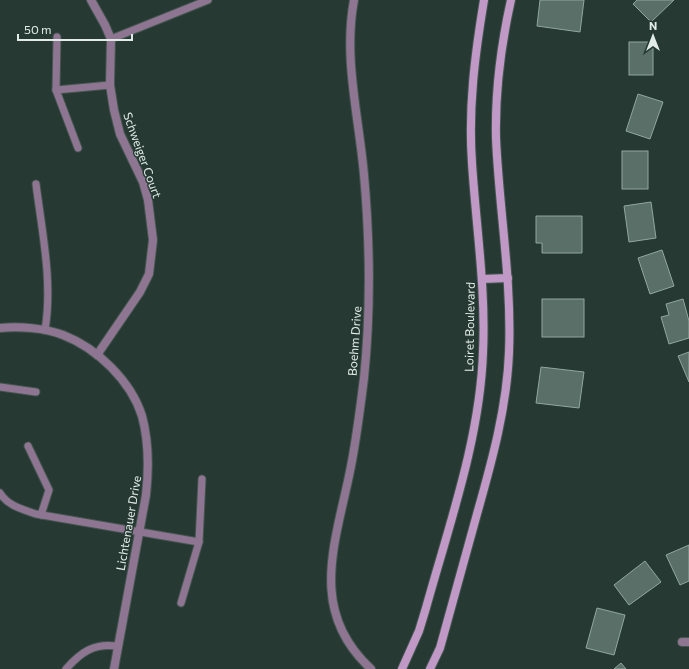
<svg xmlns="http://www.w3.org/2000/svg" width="689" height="669" viewBox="0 0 689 669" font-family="Commissioner,sans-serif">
<rect width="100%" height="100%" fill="#263933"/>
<g fill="#5a6f68" stroke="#91a79f">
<polygon points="540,0 584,0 580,32 537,26"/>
<polygon points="637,0 674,0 651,22 633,4"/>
<rect x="629" y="42" width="24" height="33"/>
<polygon points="638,94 663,102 650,139 626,131"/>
<rect x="622" y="151" width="26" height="38"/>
<polygon points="651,202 656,238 629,242 624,206"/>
<polygon points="536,216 582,216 582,253 542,253 542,243 536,243"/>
<polygon points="662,250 674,286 650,294 638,258"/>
<rect x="542" y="299" width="42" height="38"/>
<polygon points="683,299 689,321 689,338 669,344 661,317 669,315 666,304"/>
<polygon points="689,352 689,382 678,356"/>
<polygon points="541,367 584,372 579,408 536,403"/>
<polygon points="689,545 689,581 680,585 666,555"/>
<polygon points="645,561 661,582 629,605 614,585"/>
<polygon points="597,608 625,615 614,655 586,648"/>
<polygon points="621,663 626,669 614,669"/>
</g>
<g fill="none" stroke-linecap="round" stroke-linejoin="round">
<defs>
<g id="lane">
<polyline points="111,39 208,0"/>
<polyline points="56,90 57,37"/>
<polyline points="78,148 56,90 110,85"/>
<path d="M 36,184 C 42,232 53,282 45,330"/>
<polyline points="0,387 36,392"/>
<polyline points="28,446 49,490 41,515"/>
<path d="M 0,493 C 8,506 22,509 36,514 L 199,542"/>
<polyline points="181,603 199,542 202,479"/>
<path d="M 66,669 C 81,652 94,643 117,646"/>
</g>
<g id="street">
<polyline points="91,0 105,25 111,39 110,85 114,110 120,134 143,182 148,200 153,240 149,274 140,292 97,355"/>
<path d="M 354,0 C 343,58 359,117 364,175 C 370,242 371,310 364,378 C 360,410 356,444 349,476 C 334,547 309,612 371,669"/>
<path d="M 0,328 C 19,326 45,328 63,335 C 97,348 131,381 142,416 C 149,442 149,468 146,495 L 114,669"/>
<polyline points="682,642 689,642"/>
</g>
<g id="secondary">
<polyline points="482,279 508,278"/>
<path d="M 402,669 L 419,631 L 426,608 C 449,525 480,439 483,352 C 486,289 476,226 472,163 C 468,108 475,54 484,0"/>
<path d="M 430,669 L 440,648 C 452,603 465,559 477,514 C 492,461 507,407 509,352 C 512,280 499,209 496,138 C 495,92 501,45 511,0"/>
</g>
</defs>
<use href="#lane" stroke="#445650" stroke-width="9"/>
<use href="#street" stroke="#445650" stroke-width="10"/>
<use href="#secondary" stroke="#445650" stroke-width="10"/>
<use href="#lane" stroke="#8e7591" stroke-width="7"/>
<use href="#street" stroke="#8e7591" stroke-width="8"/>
<use href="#secondary" stroke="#c199c6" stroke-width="8"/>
</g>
<g text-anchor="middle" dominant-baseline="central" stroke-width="3" stroke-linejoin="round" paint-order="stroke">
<g font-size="12" fill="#e1ece8" stroke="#263933">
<text transform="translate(143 155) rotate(70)">Schweiger Court</text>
<text transform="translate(469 327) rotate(-89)">Loiret Boulevard</text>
<text transform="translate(354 341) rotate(-86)">Boehm Drive</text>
<text transform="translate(128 523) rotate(-80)">Lichtenauer Drive</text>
</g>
</g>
<g transform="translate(653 36)" stroke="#263933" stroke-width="3" paint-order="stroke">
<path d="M0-3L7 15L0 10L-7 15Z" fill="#e1ece8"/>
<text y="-6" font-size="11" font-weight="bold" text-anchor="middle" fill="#e1ece8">N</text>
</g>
<path d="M18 34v6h114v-6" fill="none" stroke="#e1ece8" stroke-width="2"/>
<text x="24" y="34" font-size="12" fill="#e1ece8" stroke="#263933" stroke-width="3" paint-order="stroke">50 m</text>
</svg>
